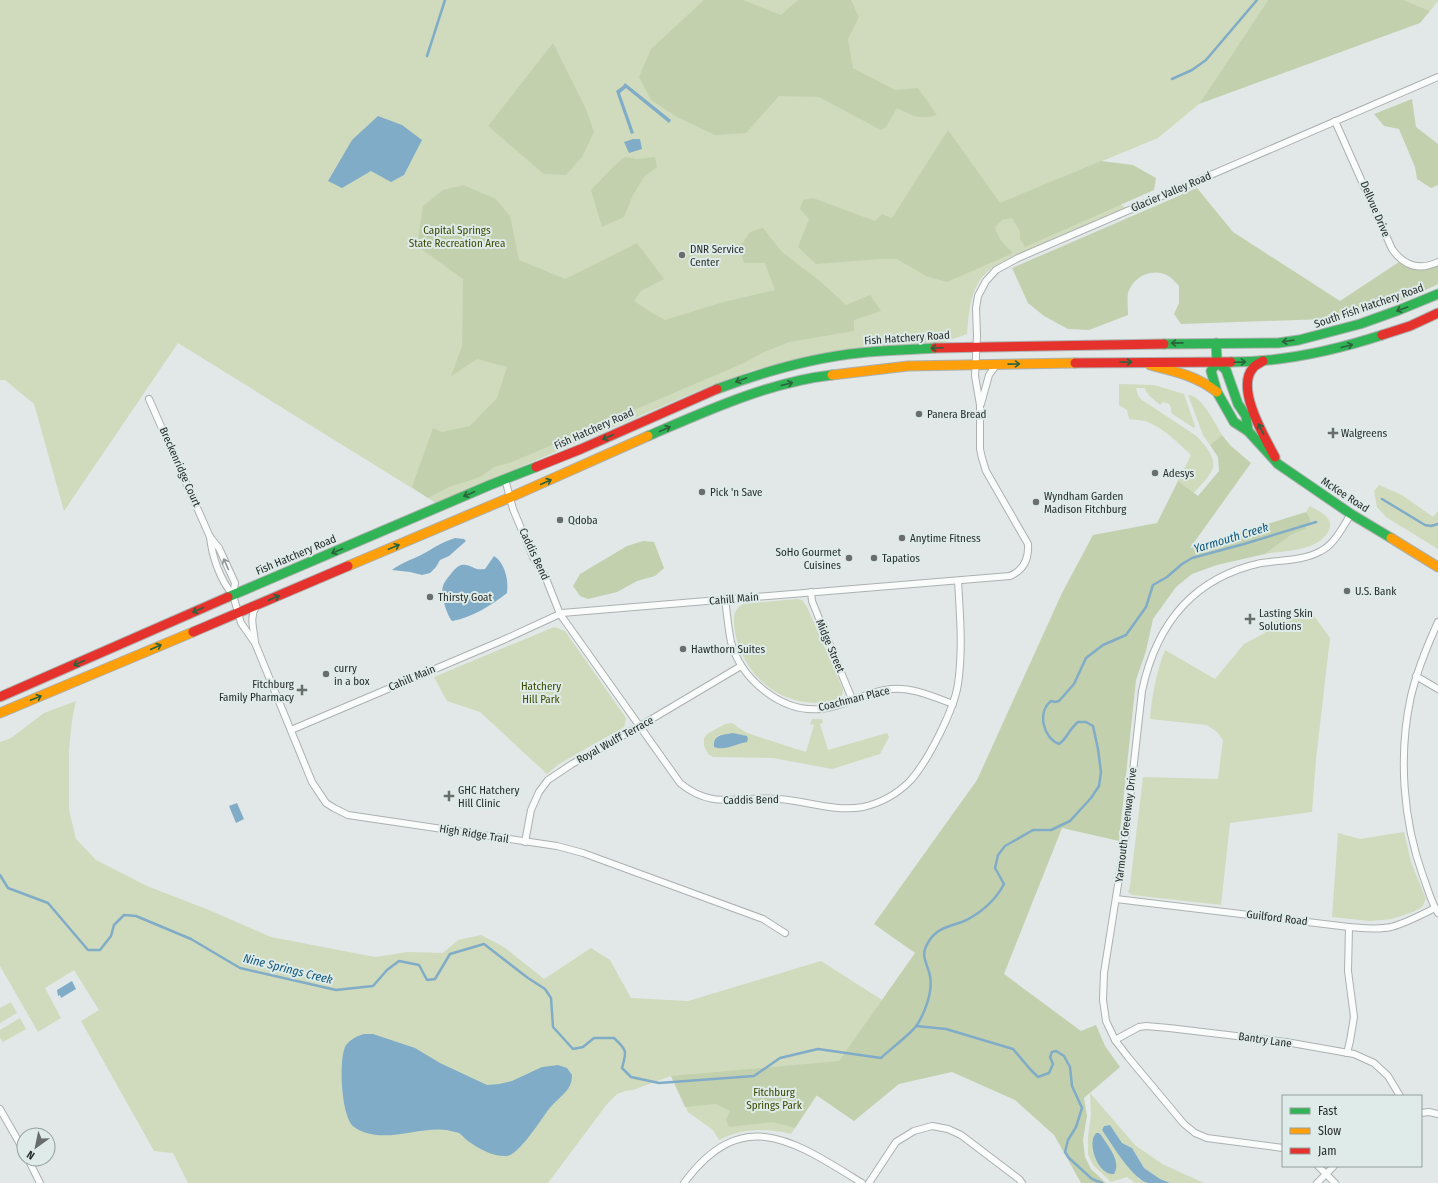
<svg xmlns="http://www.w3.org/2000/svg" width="1438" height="1183" viewBox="0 0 1438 1183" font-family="'Fira Sans Condensed',sans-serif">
<rect width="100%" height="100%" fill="#e1e8e7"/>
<g fill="#cfdbbc" fill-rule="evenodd">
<path d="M 0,0 L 1268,0 L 1199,104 L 1158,138 L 1073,173 L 1126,208 L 1010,258 C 1002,262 993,266 986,273 C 970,289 969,312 967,334 L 939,344 L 865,347 L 800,358 L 751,371 L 707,387 L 436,503 L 178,343 L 64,511 L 34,404 L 5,380 L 0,380 Z"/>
<polygon points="1404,0 1438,0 1438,1 1430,11"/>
<path d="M 1119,384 L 1154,385 L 1184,394 L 1195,426 L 1194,428 L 1171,413 L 1171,408 L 1169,404 L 1163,402 L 1160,405 C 1154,399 1146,395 1145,388 L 1136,388 L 1138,396 L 1142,400 L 1195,435 C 1203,442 1218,459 1212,470 C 1208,478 1200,486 1194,493 L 1178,481 L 1191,455 C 1178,443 1163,427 1145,421 C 1140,420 1134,420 1129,419 L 1127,410 L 1119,405 Z"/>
<path d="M 1188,395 C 1202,395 1215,424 1222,435 L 1210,445 L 1203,435 Z"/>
<polygon points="1379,485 1402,495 1433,517 1438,511 1438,549 1386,517 1377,507 1374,491"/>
<path d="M 1310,506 C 1320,512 1336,518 1328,532 C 1316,552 1285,550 1265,554 L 1291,535 L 1305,529 L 1311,520 L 1306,512 Z"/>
<path d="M 797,599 L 802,600 L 807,607 L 843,689 L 842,695 L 838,699 C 818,706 795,703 776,692 C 753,679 736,651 734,624 C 734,615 734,609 743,604 Z"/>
<path d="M 1312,613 L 1330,638 L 1316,759 L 1312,812 L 1230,823 L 1221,905 L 1132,895 L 1128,892 L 1130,886 L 1143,777 L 1218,779 L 1223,740 L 1217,732 L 1207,725 L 1150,719 C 1152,695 1156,673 1165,650 L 1215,679 L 1244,644 L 1265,633 L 1262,624 Z"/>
<polygon points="554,627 565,631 626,718 624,727 559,764 547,774 480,712 447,701 434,677"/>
<path d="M 76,701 L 72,720 L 69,750 L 69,810 L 76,839 L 96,860 L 147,886 L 209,910 L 271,937 L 375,957 L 408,952 L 443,953 L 458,940 L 481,935 L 504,947 L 544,979 L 591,948 L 610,960 L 631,998 L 688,1001 L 821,961 L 882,1000 L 791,1134 C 765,1128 742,1128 719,1140 L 713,1130 L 688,1112 L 671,1076 L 633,1090 L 625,1091 L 617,1094 L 607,1104 L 548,1183 L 188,1183 L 173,1153 L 154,1151 L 81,1021 L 99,1010 L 74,970 L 45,988 L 61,1018 L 38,1032 L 0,966 L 0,742 L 11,738 L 44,713 Z"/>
<path d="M 812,719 L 822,719 L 823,723 L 820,724 L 828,750 L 887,733 L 889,737 L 880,754 L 832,769 L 773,758 L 713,757 L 708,754 L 704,746 L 704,738 L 707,734 L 725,724 L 732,723 L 745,732 L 756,736 L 806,752 L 814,725 L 810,724 ZM 719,735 L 737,743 L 734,745 L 714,743 Z"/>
<polygon points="1404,832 1411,862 1426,899 1422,907 1413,912 1392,919 1370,921 1332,917 1338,833 1360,839"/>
<polygon points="11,1002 17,1013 0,1023 0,1008"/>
<polygon points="20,1018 26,1029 3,1042 0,1038 0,1030"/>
<polygon points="1090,1093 1135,1145 1162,1164 1204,1183 1170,1183 1160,1179 1144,1168 1132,1148 1122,1143 1110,1125 1104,1126 1102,1130 1118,1154 1139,1179 1148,1183 1135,1183 1127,1177 1111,1182 1093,1165 1088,1154 1088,1136 1091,1115"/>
</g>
<g fill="#c3d0ae">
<path d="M 704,0 L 743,0 L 781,15 L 798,0 L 851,0 L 859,17 L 848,39 L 853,68 L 895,90 L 918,88 L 937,115 C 919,120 913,116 897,108 L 886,127 L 881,130 L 819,97 L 779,96 L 746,133 L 715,135 L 677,117 L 651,100 L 639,77 L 651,49 Z"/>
<polygon points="1268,0 1404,0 1430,11 1420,23 1199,104"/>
<polygon points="553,43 586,109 594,132 582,157 566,175 544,174 488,126"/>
<polygon points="1412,99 1416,127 1438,144 1438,185 1431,188 1417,179 1415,167 1399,129 1384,126 1374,114"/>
<path d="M 948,130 L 1000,203 L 1101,161 L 1133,165 L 1156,178 L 1154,190 L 1025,247 L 1020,239 L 1020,231 L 1012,218 L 1002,220 L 995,227 C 998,238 1004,245 1013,253 L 947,282 L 926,276 L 897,259 L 880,259 L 816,264 L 798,247 L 809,219 L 800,209 L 803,200 L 813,198 L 875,221 L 882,214 L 892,218 Z"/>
<polygon points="625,157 637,159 655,157 657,167 644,177 633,195 624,217 602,227 591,190 615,165"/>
<polygon points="463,185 496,199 510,216 519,260 565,279 637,243 664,279 641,291 634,301 652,313 665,320 720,303 775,290 765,263 744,263 739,248 750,232 763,228 782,252 821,282 846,305 870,295 881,311 854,320 854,331 789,342 762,353 744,363 512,462 494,467 480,477 449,487 428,498 412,487 433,428 442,432 470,426 497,398 507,367 477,359 451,376 462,346 463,279 417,246 423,206 443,190"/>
<path d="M 1197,188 L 1233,232 L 1340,301 L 1399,262 C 1412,270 1423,273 1438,266 L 1438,284 L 1410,298 L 1369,311 L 1326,319 L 1181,324 L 1174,314 L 1179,303 L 1179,286 C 1176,283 1173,279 1170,277 C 1154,266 1133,276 1128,293 C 1127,300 1128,308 1128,315 L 1089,330 L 1068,329 L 1044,316 L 1028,303 L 1012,268 Z"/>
<polygon points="1222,435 1231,446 1251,463 1190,548 1306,512 1311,520 1305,529 1291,535 1265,554 1217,565 1192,574 1176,587 1153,619 1146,651 1136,680 1119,841 1062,828 1004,974 1081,1031 1096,1025 1105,1046 1120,1067 1084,1098 1087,1116 1083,1140 1085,1157 1091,1169 1106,1183 1081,1183 1054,1135 1015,1100 952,1072 899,1084 854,1121 816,1095 795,1128 773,1122 729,1127 726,1119 730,1111 716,1104 685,1107 671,1076 839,1061 915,953 874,924 977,780 1062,593 1093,535 1157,523 1178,481 1198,496 1219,471 1218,457 1210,445"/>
<polygon points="643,541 654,542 664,568 655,576 637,581 617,592 588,599 580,596 573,586 580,574 627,546"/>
</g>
<g fill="#81acc8">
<polygon points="625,83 671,120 669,123 626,88 620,93 634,133 631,134 616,91 623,86"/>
<polygon points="378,116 402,125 422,140 404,175 391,182 371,171 342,188 328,181 352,140"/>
<polygon points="633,139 640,139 642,149 629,153 624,142"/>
<path d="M 455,538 L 464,539 L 466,541 L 449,556 L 440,560 L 436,567 L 430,573 L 422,575 L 410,572 L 392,570 C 401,563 411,560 421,555 C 432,549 442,542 455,538 Z"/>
<path d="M 494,556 C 505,563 509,581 507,593 C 492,605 471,618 452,621 C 447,615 440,594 443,586 C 444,582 447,579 450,575 C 453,571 456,567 461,565 C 471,563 473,571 485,569 Z"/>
<path d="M 733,733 L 747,736 L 748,739 L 747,742 C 734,744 726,751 714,747 C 713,734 723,735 733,733 Z"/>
<polygon points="237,803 244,819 236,823 229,806"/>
<polygon points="72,981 76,989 61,998 60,995 58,996 57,990"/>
<path d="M 364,1034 L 373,1034 L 415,1048 L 440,1063 L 487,1085 L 499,1084 L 512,1081 L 542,1067 L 558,1065 L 567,1068 L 572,1075 C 572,1080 571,1084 568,1089 C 563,1096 554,1102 549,1109 C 541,1119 520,1154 507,1156 C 493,1157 479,1149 468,1141 C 465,1139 462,1135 459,1133 C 456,1132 450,1131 447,1130 C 417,1126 382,1146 354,1127 C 341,1118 338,1058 346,1045 C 351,1039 357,1036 364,1034 Z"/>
<path d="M 1110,1125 L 1122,1143 L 1132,1148 L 1144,1168 L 1160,1179 L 1170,1183 C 1163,1183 1155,1183 1148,1183 C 1133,1180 1111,1143 1102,1130 L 1104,1126 Z"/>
<path d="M 1096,1133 L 1099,1133 L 1101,1135 C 1108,1146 1122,1162 1114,1174 C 1100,1176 1090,1151 1093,1139 C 1093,1137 1095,1135 1096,1133 Z"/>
</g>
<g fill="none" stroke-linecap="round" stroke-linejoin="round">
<g stroke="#81acc8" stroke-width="2.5">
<polyline points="427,56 445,0"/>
<polyline points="1172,79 1192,70 1206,60 1257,0"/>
<polyline points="1382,499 1425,525 1431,526 1438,524"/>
<path d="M 0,875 L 8,888 L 48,903 L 88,950 L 100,950 L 111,936 L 114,925 L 124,915 L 136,916 L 191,939 L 240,968 L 336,990 L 373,986 L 387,970 L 399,961 L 419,965 L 427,980 L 435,979 L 450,954 L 484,944 L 528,978 L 545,989 L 551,998 L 553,1027 L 573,1049 L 583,1047 L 594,1038 L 614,1038 C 627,1050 627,1051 622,1068 L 631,1077 L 659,1083 L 754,1076 L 780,1058 L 818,1049 L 881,1058 C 889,1050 912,1033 917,1025 C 925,1012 933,992 930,976 C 927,961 919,956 929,941 C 937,928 948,927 962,922 C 979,915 996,900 1004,884 L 995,868 L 998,855 L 1005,846 L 1033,830 L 1051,830 L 1070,821 L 1091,798 L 1099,786 L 1101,772 L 1098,749 L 1093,726 L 1086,722 L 1078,722 C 1069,729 1067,739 1059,744 C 1043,738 1037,712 1051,701 L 1055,702 L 1059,701 L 1074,684 L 1086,658 L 1103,645 L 1126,635 L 1146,607 L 1153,585 L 1167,577 L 1182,564 L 1192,558 L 1244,544 L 1316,522"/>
<polyline points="916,1026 946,1029 1013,1049 1030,1069 1038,1077 1049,1073 1053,1064 1050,1057 1052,1052 1056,1051 1064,1056 1070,1067 1072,1086 1082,1108 1076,1127 1068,1140 1065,1152 1069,1158 1092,1179 1102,1183"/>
</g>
<defs>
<g id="street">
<path d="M 1335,121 L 1392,249 C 1404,266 1419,271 1438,262"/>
<polyline points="149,399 210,537 219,548 235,583 233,595 241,623 255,643 312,782 326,803 334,808 348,815 557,846 583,853 763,919 785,933"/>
<polyline points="981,404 989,375 997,364"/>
<path d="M 505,479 L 513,509 L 533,557 L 545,576 L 560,614 L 680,783 C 713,811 741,795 779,799 C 807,801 834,812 863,807 C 881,803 897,794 910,781 C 928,761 954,710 958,684 C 963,649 960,615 958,581"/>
<path d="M 210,537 C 212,556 220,580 233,595"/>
<polyline points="811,592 812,601 820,621 852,699"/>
<path d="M 725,599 C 727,613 728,628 731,642 C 741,679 781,713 821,709 C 846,706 867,691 891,689 C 912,687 934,697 953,704"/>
<path d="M 1438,622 C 1427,646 1417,671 1411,696 C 1398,755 1403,821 1423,876 C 1428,889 1431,902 1438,913"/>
<path d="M 255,643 C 254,628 249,619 256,606"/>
<polyline points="1416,676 1438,689"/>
<path d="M 291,730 L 501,641 L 562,613 L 1010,576 C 1024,570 1029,559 1028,544 L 986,471 L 982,458 L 980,449 L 980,405 L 975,376 L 977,336 L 976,308 L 978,296 L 986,281 L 996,270 L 1018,258 L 1438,77"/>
<polyline points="525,842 531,810 539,792 548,780 572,764 640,726 741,666"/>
<path d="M 1116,899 L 1349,927 C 1363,928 1377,930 1391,927 C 1406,923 1421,915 1435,908"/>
<polyline points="1115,1040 1139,1027 1146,1026 1169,1028 1286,1042 1354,1054 1374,1063 1388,1076 1400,1096"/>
<polyline points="1347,1053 1350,1041 1354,1017 1348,971 1349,927"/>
<polyline points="0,1109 24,1151"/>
<polyline points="1421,1113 1429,1112 1438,1114"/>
<path d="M 1283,1148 L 1207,1138 L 1195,1133 L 1184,1124 L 1128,1057 L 1115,1040 L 1106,1021 L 1103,1000 L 1104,973 L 1126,834 L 1142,691 C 1156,625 1192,578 1261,563 C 1280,560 1303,561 1321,551 C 1335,544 1343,526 1351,514"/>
<polyline points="28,1159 40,1183"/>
<polyline points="1318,1166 1335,1183"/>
<path d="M 684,1183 C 743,1103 795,1142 862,1183"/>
<polyline points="869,1183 896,1142 914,1131 932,1126 948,1129 961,1135 1019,1179 1022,1183"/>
<polyline points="1317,1183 1334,1166"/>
</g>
<g id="fast">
<polyline points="1216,343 1217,362 1211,371 1217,392 1234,422 1248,431 1278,464 1351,514 1391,538"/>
<polyline points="1164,344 1278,343 1299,340 1360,324 1399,310 1438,294"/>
<polyline points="1217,362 1226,370 1238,404 1246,416 1248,431"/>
<path d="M 1231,362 C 1283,362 1333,351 1382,335"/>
<path d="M 717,389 C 763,372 810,358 859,353 C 884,350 909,350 935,348"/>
<path d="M 648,436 C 706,411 769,382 832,375"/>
<polyline points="228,597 490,485 536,467"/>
</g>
<g id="slow">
<path d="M 1150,365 C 1174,371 1197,376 1217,392"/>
<polyline points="832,375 908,366 1075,363"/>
<polyline points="1391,538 1438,567"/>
<polyline points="348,566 511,497 648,436"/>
<polyline points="0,713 193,632"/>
</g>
<g id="jam">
<polyline points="1382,335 1410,326 1438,313"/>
<polyline points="935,348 1164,344"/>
<path d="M 1263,361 C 1260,363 1255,365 1253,368 C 1235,388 1265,438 1275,457"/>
<polyline points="1075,363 1231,362"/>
<polyline points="536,467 581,449 717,389"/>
<polyline points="193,632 348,566"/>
<polyline points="0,697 228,597"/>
</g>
</defs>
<use href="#street" stroke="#acb1b0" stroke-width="8"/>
<use href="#fast" stroke="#acb1b0" stroke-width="11"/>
<use href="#slow" stroke="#acb1b0" stroke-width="11"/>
<use href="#jam" stroke="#acb1b0" stroke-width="11"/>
<use href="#street" stroke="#fafcfb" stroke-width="6"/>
<use href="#fast" stroke="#30b455" stroke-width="9"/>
<use href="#slow" stroke="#ff9f0a" stroke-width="9"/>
<use href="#jam" stroke="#e5322d" stroke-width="9"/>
</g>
<defs><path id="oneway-shaft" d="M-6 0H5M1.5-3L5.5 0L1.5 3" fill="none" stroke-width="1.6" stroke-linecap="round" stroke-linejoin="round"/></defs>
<g stroke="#2b633c">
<use href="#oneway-shaft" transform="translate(1402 309) rotate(160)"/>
<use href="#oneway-shaft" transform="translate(1288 341) rotate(172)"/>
<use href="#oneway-shaft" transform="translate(1177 343) rotate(179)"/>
<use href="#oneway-shaft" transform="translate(1347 346) rotate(-15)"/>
<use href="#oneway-shaft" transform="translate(937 348) rotate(177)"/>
<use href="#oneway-shaft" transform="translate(1126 362)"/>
<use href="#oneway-shaft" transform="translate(1240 362) rotate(-2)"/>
<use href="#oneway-shaft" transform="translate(1014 364) rotate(-1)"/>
<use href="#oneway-shaft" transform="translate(741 380) rotate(160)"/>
<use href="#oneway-shaft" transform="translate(787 384) rotate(-15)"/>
<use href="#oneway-shaft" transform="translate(665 429) rotate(-24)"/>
<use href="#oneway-shaft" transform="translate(1261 429) rotate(-117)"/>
<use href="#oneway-shaft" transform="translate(608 437) rotate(156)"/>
<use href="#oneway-shaft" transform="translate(546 482) rotate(-24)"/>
<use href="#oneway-shaft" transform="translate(469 494) rotate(157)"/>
<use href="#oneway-shaft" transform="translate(394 547) rotate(-23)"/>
<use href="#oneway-shaft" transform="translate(337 551) rotate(157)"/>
<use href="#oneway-shaft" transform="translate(274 598) rotate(-23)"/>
<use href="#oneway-shaft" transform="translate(198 610) rotate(156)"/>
<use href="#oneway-shaft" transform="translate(156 647) rotate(-24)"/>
<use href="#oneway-shaft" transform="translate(79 663) rotate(156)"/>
<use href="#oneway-shaft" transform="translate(36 698) rotate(-22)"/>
</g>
<use stroke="#919494" href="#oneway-shaft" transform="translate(226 564) rotate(-114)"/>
<g fill="#696e6d" stroke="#deebe8" stroke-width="1.5">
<circle cx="682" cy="255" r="4"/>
<circle cx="919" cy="414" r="4"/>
<path d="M1331 427h4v4h4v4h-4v4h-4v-4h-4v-4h4z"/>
<circle cx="1155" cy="473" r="4"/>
<circle cx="702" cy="492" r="4"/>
<circle cx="1036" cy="502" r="4"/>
<circle cx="560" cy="520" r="4"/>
<circle cx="902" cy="538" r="4"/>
<circle cx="849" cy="558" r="4"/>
<circle cx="874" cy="558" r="4"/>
<circle cx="1347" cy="591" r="4"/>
<circle cx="430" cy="597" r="4"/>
<path d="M1248 613h4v4h4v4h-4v4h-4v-4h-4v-4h4z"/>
<circle cx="683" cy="649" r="4"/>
<circle cx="326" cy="674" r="4"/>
<path d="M300 684h4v4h4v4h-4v4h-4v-4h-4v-4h4z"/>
<path d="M447 790h4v4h4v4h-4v4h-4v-4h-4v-4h4z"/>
</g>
<g text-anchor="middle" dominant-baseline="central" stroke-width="4" stroke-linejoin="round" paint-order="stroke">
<g font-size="11" fill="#282d2c" stroke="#deebe8">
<text transform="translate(1171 192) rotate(-23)">Glacier Valley Road</text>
<text transform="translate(1375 209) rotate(67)">Dellvue Drive</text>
<text transform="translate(1369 306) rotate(-19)">South Fish Hatchery Road</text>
<text transform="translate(907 338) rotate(-4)">Fish Hatchery Road</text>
<text transform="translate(594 429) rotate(-24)">Fish Hatchery Road</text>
<text transform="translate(180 467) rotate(66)">Breckenridge Court</text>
<text transform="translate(1345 495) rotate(33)">McKee Road</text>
<text transform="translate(534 554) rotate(65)">Caddis Bend</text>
<text transform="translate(296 555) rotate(-23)">Fish Hatchery Road</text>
<text transform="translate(734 599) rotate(-5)">Cahill Main</text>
<text transform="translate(830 646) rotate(67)">Midge Street</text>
<text transform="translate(412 678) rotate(-23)">Cahill Main</text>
<text transform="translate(854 699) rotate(-14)">Coachman Place</text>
<text transform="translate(615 740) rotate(-29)">Royal Wulff Terrace</text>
<text transform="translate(751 800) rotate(-1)">Caddis Bend</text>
<text transform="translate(1126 825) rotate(-83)">Yarmouth Greenway Drive</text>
<text transform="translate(474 834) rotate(9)">High Ridge Trail</text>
<text transform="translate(1277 918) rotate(7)">Guilford Road</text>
<text transform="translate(1265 1040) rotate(8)">Bantry Lane</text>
</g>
<g font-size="11" fill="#3b4900" stroke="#deebe8">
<text x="457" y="230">Capital Springs<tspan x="457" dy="13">State Recreation Area</tspan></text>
<text x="541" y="686">Hatchery<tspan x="541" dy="13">Hill Park</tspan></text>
<text x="774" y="1092">Fitchburg<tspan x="774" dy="13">Springs Park</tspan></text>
</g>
<g font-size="11" fill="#282d2c" stroke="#deebe8" text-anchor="start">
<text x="690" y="249">DNR Service<tspan x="690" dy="13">Center</tspan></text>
<text x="927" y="414">Panera Bread</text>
<text x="1341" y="433">Walgreens</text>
<text x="1163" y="473">Adesys</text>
<text x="710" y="492">Pick 'n Save</text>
<text x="1044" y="496">Wyndham Garden<tspan x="1044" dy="13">Madison Fitchburg</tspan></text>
<text x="568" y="520">Qdoba</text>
<text x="910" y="538">Anytime Fitness</text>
<text x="841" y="552" text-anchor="end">SoHo Gourmet<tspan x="841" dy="13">Cuisines</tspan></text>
<text x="882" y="558">Tapatios</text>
<text x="1355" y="591">U.S. Bank</text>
<text x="438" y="597">Thirsty Goat</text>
<text x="1259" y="613">Lasting Skin<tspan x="1259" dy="13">Solutions</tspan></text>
<text x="691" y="649">Hawthorn Suites</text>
<text x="334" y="668">curry<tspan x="334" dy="13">in a box</tspan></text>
<text x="294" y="684" text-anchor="end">Fitchburg<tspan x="294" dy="13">Family Pharmacy</tspan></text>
<text x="458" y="790">GHC Hatchery<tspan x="458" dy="13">Hill Clinic</tspan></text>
</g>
<g font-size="12" font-style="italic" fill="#10567e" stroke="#deebe8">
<text transform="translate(1231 538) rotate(-17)">Yarmouth Creek</text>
<text transform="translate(288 969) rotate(14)">Nine Springs Creek</text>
</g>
</g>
<rect x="1282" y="1095" width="140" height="72" fill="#deebe8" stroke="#959f9d"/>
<rect x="1290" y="1108" width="20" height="6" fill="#30b455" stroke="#959f9d"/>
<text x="1318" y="1115" font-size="12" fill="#282d2c">Fast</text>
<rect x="1290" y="1128" width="20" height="6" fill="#ff9f0a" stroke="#959f9d"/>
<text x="1318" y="1135" font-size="12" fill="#282d2c">Slow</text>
<rect x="1290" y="1148" width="20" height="6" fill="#e5322d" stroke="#959f9d"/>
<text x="1318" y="1155" font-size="12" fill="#282d2c">Jam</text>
<g transform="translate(36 1147) rotate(213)"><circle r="19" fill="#deebe8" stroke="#959f9d"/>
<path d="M0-3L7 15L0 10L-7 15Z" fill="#696e6d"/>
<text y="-6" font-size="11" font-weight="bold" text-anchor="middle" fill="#282d2c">N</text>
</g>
</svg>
